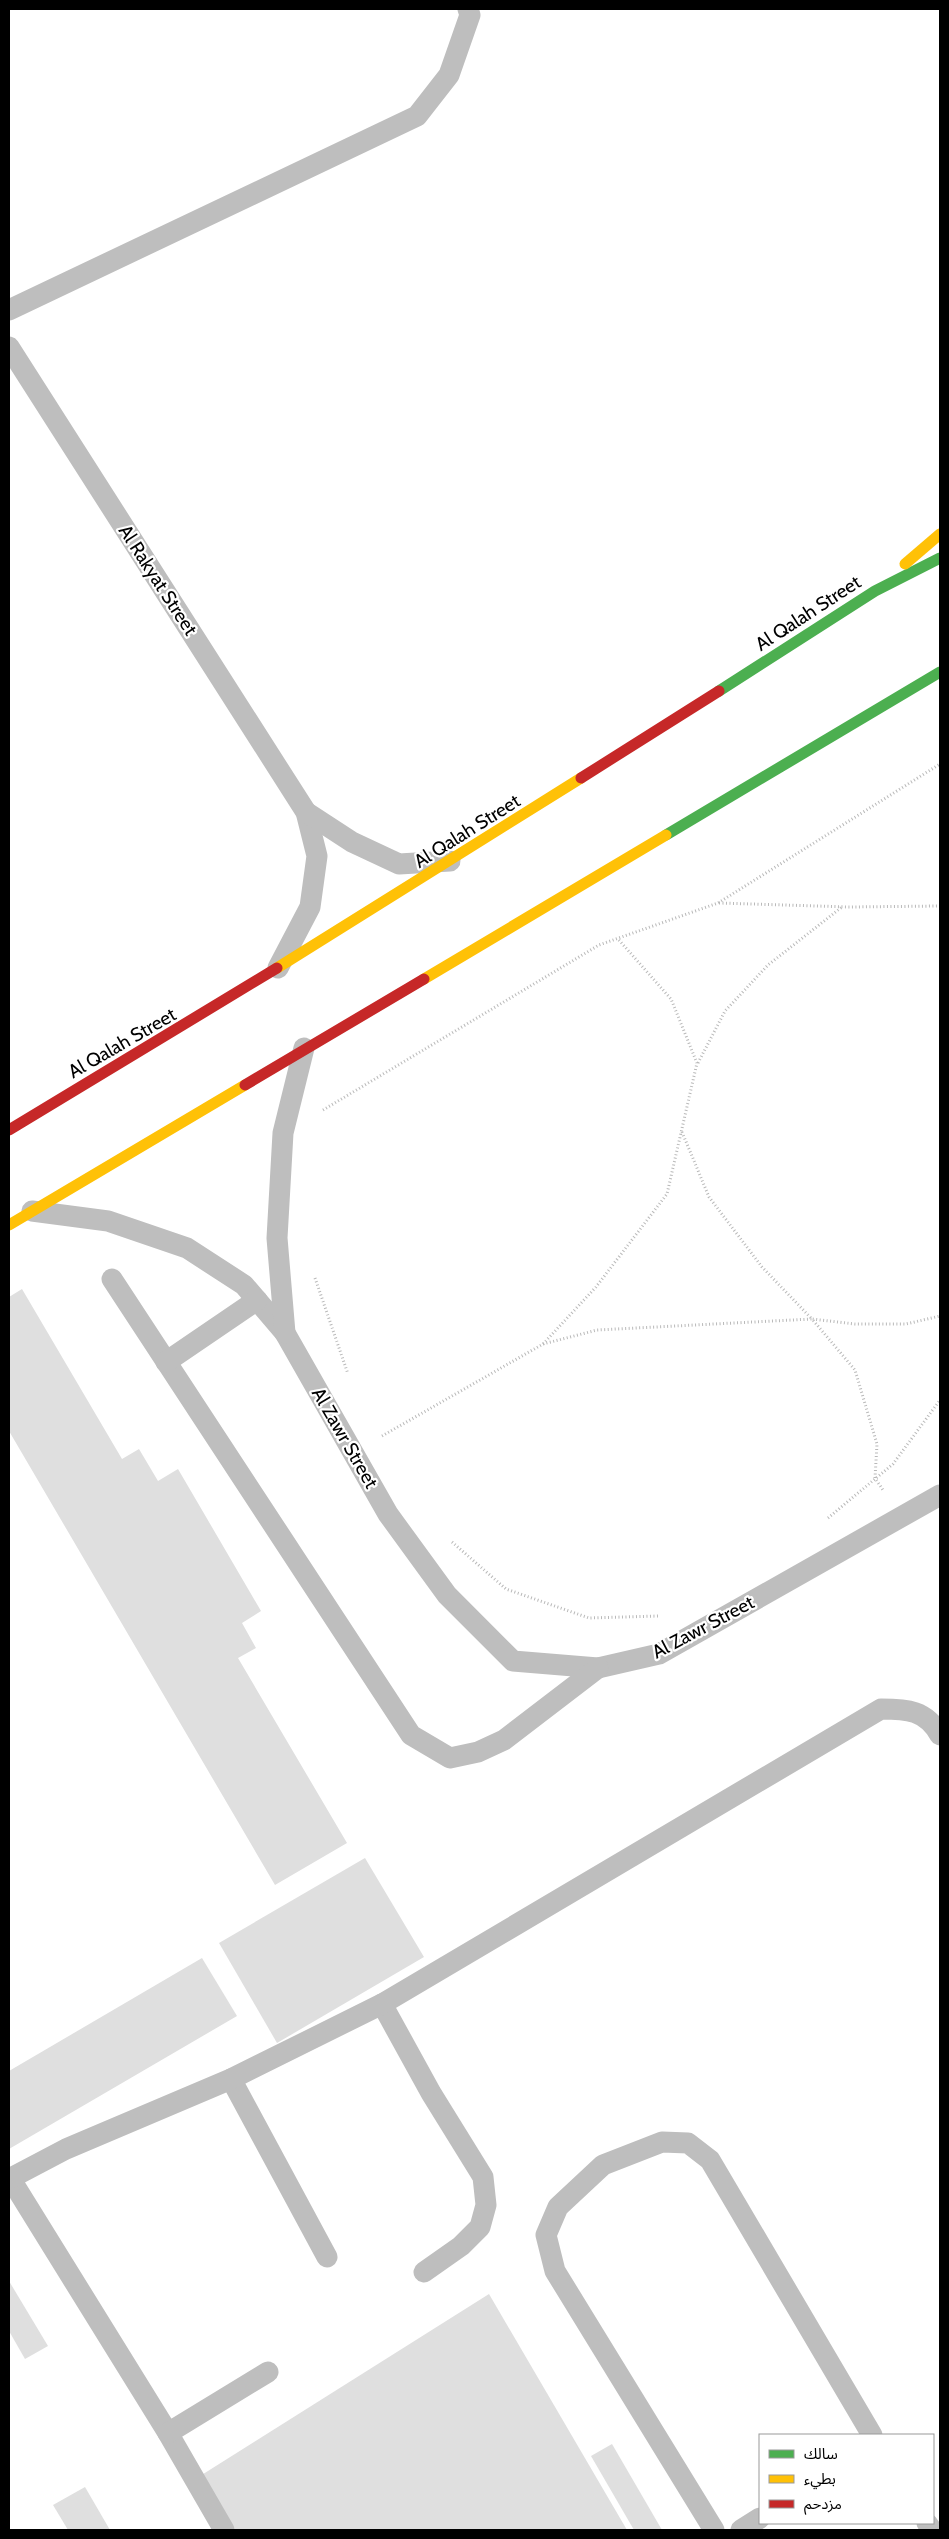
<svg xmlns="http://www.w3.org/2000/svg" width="949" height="2539" viewBox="0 0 949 2539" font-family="Cabin,'Noto Sans Arabic',sans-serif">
<rect width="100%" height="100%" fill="#fff"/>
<g fill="#dfdfdf">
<polygon points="22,1289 122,1459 139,1449 158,1481 178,1469 261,1611 242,1623 256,1648 238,1658 347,1843 275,1885 9,1431 9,1297"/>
<polygon points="365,1858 424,1957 277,2043 219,1943"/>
<polygon points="202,1958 237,2016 9,2149 9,2071"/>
<polygon points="9,2281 48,2346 25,2359 9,2331"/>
<polygon points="489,2294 627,2530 233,2530 200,2476"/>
<polygon points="612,2444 662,2530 634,2530 591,2456"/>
<polygon points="85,2487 110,2530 68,2530 53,2505"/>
</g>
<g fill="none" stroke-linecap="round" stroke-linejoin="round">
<g stroke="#b9b9b9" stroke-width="3" stroke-dasharray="1 2.5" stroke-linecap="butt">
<polyline points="719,903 849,907 940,906"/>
<polyline points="698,1063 725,1011 768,965 842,907"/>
<polyline points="323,1110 599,945 718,903 940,764"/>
<polyline points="682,1132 709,1197 762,1267 812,1319 855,1324 906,1324 940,1316"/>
<polyline points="315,1278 348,1374"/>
<polyline points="543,1344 597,1330 812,1319 855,1370 877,1444 875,1478 883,1490"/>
<polyline points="382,1436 543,1344 596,1287 667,1194 697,1063 671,999 618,939"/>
<polyline points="828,1518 893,1464 940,1400"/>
<polyline points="452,1542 506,1589 589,1618 658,1616"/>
</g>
<g stroke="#bebebe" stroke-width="21">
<polyline points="9,310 417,116 449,75 470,15 468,9"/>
<polyline points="9,347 306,812 317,856 310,907 278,968"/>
<polyline points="306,812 352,842 399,864 450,861"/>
<polyline points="32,1211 108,1221 187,1248 244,1285 285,1333 388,1514 447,1595 513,1661 598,1668 659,1654 940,1495"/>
<polyline points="112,1279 411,1735 450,1758 478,1752 504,1740 598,1668"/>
<polyline points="285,1333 277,1238 283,1133 304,1048"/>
<polyline points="166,1362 257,1300"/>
<polyline points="382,2004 431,2093 483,2177 486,2205 480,2227 461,2246 424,2272"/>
<polyline points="231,2079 327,2257"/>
<polyline points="10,2178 168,2433 224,2530"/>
<path d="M 9,2179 L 66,2149 L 231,2079 L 382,2004 L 881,1709 C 907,1709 926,1710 940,1735"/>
<polyline points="168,2433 268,2372"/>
<polyline points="927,2523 932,2530"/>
<polyline points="714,2530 555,2271 546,2235 558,2207 603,2165 662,2142 688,2143 710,2160 872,2435"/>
<polyline points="741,2530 760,2518"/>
</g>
<g stroke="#4caf50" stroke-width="11">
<polyline points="719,691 875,591 940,558"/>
<polyline points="666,835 940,672"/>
</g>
<g stroke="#ffc107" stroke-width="11">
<polyline points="905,564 940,534"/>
<polyline points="277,968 581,778"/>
<polyline points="424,979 666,835"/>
<polyline points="9,1225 245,1085"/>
</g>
<g stroke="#c62828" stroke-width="11">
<polyline points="581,778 719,691"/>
<polyline points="245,1085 424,979"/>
<polyline points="9,1130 277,968"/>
</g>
</g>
<g text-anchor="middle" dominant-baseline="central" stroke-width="4.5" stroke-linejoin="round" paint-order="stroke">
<g font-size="19" fill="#000" stroke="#fff">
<text transform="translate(158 580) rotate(57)">Al Rakyat Street</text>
<text transform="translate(808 613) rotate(-33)">Al Qalah Street</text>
<text transform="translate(467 831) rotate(-32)">Al Qalah Street</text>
<text transform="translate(122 1043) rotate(-30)">Al Qalah Street</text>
<text transform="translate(345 1438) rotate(60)">Al Zawr Street</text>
<text transform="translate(703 1627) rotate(-28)">Al Zawr Street</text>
</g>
</g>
<rect width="949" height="2539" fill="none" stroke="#000000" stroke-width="20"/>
<rect x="759" y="2434" width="175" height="90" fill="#ffffff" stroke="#999999"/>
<rect x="769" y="2450" width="25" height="8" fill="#4caf50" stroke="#999999"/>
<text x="804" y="2459" font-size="15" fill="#000000">سالك</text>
<rect x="769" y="2475" width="25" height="8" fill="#ffc107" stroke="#999999"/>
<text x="804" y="2484" font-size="15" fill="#000000">بطيء</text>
<rect x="769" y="2500" width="25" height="8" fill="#c62828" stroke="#999999"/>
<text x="804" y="2509" font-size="15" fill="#000000">مزدحم</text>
</svg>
